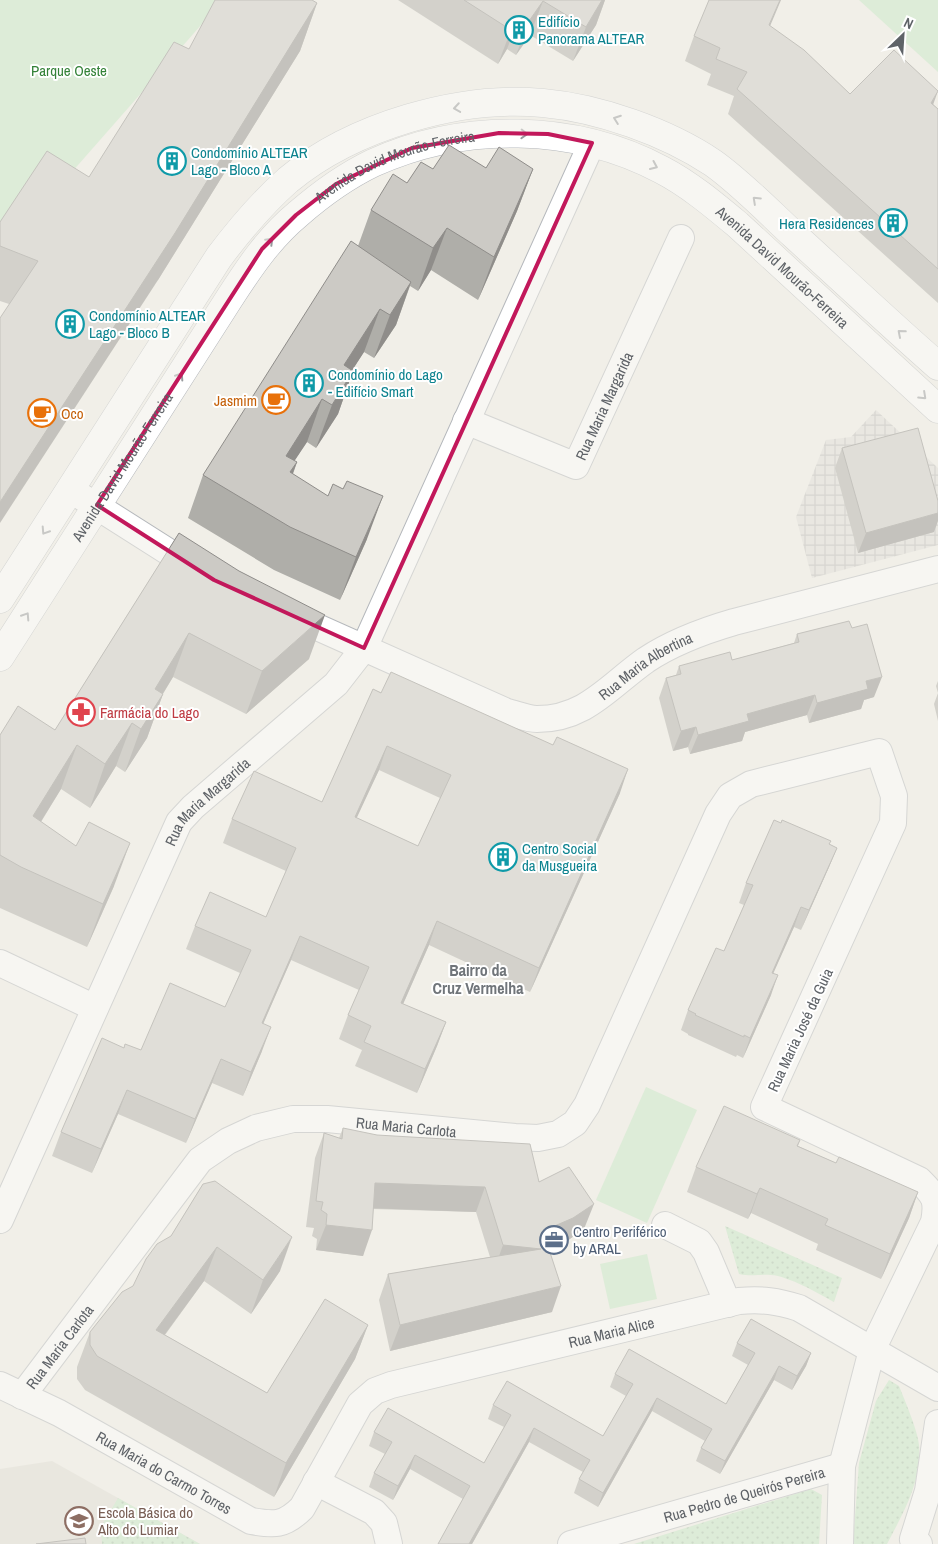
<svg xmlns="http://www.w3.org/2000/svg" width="938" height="1544" viewBox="0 0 938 1544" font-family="'Archivo Narrow',sans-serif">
<defs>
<pattern id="industrial-grid" width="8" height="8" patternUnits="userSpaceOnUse" patternTransform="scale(1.25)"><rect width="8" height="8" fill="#e0deda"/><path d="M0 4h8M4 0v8" fill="none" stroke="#b9b8b5"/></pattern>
<pattern id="grass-dots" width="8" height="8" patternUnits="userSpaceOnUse" patternTransform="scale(1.25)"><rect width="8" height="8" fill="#c5e8c5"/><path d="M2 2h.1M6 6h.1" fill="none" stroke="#a3c0a4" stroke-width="1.8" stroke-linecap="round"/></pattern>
</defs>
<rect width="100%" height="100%" fill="#f1efe8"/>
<polygon fill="url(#industrial-grid)" points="876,410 938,468 938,545 812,578 796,517 826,440 851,437"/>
<polygon fill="#e1ded6" points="52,1461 200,1544 0,1544 0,1469"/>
<g fill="url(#grass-dots)">
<path d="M 725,1226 L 842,1278 L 834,1302 C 818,1293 788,1276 771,1275 C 759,1274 753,1277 739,1274 Z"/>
<path d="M 889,1380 L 899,1386 C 905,1401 918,1431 919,1445 C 922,1482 903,1513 887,1544 L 853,1544 L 859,1463 L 876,1401 Z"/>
<polygon points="811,1489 822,1495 819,1544 634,1544"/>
<polygon points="118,1498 200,1544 102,1544 101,1527"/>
</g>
<g fill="#c5e8c5">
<polygon points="0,0 223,0 42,206 0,243"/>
<polygon points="859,0 938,0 938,72"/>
<polygon points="646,1087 697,1110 647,1223 596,1200"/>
<polygon points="647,1254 657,1299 610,1309 600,1264"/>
</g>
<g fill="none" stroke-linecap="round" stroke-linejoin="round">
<defs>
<g id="minor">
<path id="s1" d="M 466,421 L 576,466 L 681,238"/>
<polyline points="71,490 197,570"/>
<path id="s2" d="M 288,614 L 507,712 C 516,714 527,719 537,719 C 586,719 609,686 646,660 C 673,642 703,631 734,622 L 938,569"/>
<polyline points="0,963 95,1008"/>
<path id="s3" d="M 0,1220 L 179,822 L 193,807 L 336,684 L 364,648 L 592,143"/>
<polyline points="665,1225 699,1242 706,1252 728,1304"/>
<path id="s4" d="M 0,1385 L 59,1413 L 251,1521 C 274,1525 284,1526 302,1508 L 360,1404 L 375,1391 L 391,1385 L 739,1301 C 762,1299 777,1301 799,1308 L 938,1388"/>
<path id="s5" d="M 22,1396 L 200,1160 L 228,1141 L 256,1128 L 293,1119 L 327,1119 L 515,1137 L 538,1138 L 558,1134 L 575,1123 L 587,1105 L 718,814 L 730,796 L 751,784 L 879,752 L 894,796 L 893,823 L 764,1107 L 919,1180 C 935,1196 938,1200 934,1222 L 872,1350 L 842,1466 L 840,1544"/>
<polyline points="316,1482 374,1512 384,1523 389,1544"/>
<path id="s6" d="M 571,1544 L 842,1466"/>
<polyline points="919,1544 913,1539 928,1491 938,1423"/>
</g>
<g id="tertiary">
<path d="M 0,599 L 219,257 C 240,229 262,203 288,180 C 353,126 460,95 543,103 C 599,108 667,132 713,163 C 740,182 769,212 794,235 C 842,279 889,323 938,366"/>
<path id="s7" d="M 0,657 L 229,299 C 249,268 269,238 298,214 C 321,194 346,176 373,163 C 463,122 574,123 662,170 C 689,184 714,205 738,225 L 938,409"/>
</g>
</defs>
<use href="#minor" stroke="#b5b8bc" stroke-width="28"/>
<use href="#tertiary" stroke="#b5b8bc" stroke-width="29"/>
<use href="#minor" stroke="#fff" stroke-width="26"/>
<use href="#tertiary" stroke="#fff" stroke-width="28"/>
</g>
<g fill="#afaea9" fill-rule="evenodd">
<polygon points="398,0 605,0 596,25 573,61 530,35 516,55 507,49 498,64"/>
<polygon points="317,3 300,51 158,280 9,304 0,301 0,222 89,177 189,49"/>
<polygon points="770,26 850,94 933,104 938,109 938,303 728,114 734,96 707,85 711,74 685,61 694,36"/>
<polygon points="486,168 533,169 517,211 478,300 431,270 418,291 410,286 396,325 374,358 364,352 352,370 353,371 338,414 316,448 307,442 294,461 297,462 293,474 367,539 340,600 274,570 188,518 203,475 358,246 371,210 407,183 433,169"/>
<polygon points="842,448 934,532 858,553 835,468"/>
<polygon points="179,533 309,659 246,714 173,677 163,694 147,738 125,772 116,766 90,808 61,789 41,822 114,886 87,947 0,908 0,735 55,730"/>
<polygon points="797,634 874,697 864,700 861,709 809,723 807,715 745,732 742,741 690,754 688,747 673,751 659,698 666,678 676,675 679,666 732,660 794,643"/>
<polygon points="938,681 938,721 934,704 938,693 936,686"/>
<path d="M 373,689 L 620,793 L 530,992 L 429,945 L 403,1004 L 446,1022 L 437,1046 L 417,1093 L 355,1066 L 362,1050 L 339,1039 L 348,1015 L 359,990 L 291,960 L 263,1024 L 262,1051 L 243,1096 L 212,1083 L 186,1143 L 118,1114 L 92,1173 L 52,1156 L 61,1132 L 124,1048 L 141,1050 L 225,1007 L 240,973 L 186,949 L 195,926 L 266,917 L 286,871 L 223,843 L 232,819 L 322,802 ZM 379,770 L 440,798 L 418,846 L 356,818 Z"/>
<polygon points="829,844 837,848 829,867 801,930 794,927 773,973 771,995 743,1058 737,1055 736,1057 688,1035 688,1034 681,1030 688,1010 724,951 744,905 739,903 746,883"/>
<polygon points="343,1128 539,1182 584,1229 564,1243 549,1250 552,1312 390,1351 379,1300 388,1274 490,1257 476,1212 373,1209 363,1256 316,1250 317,1239 312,1236 314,1228 306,1227 315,1158 324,1133 339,1138"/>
<polygon points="800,1140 798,1146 836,1163 918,1192 909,1218 881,1279 816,1250 818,1244 751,1213 748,1219 687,1192 696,1167"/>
<polygon points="203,1184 280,1271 251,1314 204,1281 165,1335 267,1393 368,1325 355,1359 274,1497 85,1390 77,1379 77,1367 90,1332 133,1286 171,1236"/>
<polygon points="737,1343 811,1353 806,1366 792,1390 774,1380 720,1474 696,1461 701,1448 705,1441 652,1411 598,1507 574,1493 579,1479 583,1472 529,1442 472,1544 438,1544 463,1499 410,1469 393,1500 369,1487 374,1473 385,1454 369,1446 374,1432 484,1463 504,1427 488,1419 493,1405 603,1436 626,1396 610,1387 615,1374 726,1404 748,1365 732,1356"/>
</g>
<g fill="#8f8d8a">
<polygon points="602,0 605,0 596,25 573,61 586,27"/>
<polygon points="780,0 781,0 760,50 769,25"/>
<polygon points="543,1 530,35 516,55 529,21"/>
<polygon points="317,3 300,51 158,280 0,523 0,502"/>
<polygon points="520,15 507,49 498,64 511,30"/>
<polygon points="938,91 929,116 931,103"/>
<polygon points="533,169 517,211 478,300 494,257"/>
<polygon points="447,228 431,270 418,291 433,248"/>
<polygon points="411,282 396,325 374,358 390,315"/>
<polygon points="380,309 364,352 330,405 344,365"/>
<polygon points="353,371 338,414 316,448 332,405"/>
<polygon points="322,399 307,442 270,498 286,456"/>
<polygon points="297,462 281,505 290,472"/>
<polygon points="383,496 367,539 340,600 356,557"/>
<polygon points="938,513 938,521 934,532 858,553 866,533"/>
<polygon points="325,615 309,659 246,714 262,671"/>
<polygon points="189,633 173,677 149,716 163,694 147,738 125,772 155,689"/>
<polygon points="882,677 874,697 864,700 861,709 809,723 817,703 866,681"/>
<polygon points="815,695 807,715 745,732 742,741 690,754 698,735 747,714"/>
<polygon points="132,723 116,766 90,808 105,764"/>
<polygon points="696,727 688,747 673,751 681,731"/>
<polygon points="77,745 61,789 17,860 33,816"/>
<polygon points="387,746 379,770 346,841 355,817"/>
<polygon points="628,769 620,793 530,992 539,968"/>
<polygon points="130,843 114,886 87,947 103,904"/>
<polygon points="837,848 829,867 801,930 809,910"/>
<polygon points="801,907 794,927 765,992 772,973"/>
<polygon points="437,921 429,945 393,1027 401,1003"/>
<polygon points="300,936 291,960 253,1047 262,1023"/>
<polygon points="778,975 771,995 743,1058 750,1038"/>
<polygon points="446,1022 437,1046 417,1093 425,1069"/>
<polygon points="271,1027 262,1051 243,1096 251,1072"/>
<polygon points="221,1059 212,1083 186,1143 195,1119"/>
<polygon points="127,1090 118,1114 92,1173 101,1149"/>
<polygon points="375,1183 485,1187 476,1212 365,1208"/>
<polygon points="760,1188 751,1213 748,1219 757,1194"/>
<polygon points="918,1192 909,1218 881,1279 890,1254"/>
<polygon points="594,1204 584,1229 564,1243 539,1254 494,1270 503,1245 543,1231"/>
<polygon points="326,1225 372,1230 363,1256 316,1250"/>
<polygon points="292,1237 280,1271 251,1314 263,1280"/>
<polygon points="217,1247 204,1281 143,1364 156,1330"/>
<polygon points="561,1286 552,1312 390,1351 400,1325"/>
<polygon points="368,1325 355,1359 274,1497 286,1463"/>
<polygon points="811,1353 806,1366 792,1390 797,1376"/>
<polygon points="779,1366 774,1380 720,1474 725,1461"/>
<polygon points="657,1398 652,1411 598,1507 603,1493"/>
<polygon points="534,1428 529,1442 472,1544 469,1544"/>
<polygon points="415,1455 410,1469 393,1500 398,1486"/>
</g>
<g fill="#cccac5" stroke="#8f8d8a" fill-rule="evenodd">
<polygon points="215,0 312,0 317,3 175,233 0,502 0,318 38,261 0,246 0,222 47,151 89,177 174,42 189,49"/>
<polygon points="464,0 602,0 586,27 543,1 529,21 520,15 511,30"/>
<polygon points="709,0 780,0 769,25 804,50 850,94 894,50 938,91 931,103 938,109 938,269 737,89 747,72 716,59 720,48 694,36"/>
<polygon points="449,145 486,168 499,147 533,169 494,257 447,228 433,248 371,210 393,174 407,183 421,162 433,169"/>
<polygon points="351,241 411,282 390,315 380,309 344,365 353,371 332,405 322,399 286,456 297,462 290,472 328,496 333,484 343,489 347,481 383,496 356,557 290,527 203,475"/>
<polygon points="918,428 938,501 938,513 866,533 842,448"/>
<polygon points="179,533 239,571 325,615 262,671 189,633 155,689 163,694 141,729 132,723 105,764 77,745 33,816 76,846 89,822 130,843 103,904 21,867 0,855 0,735 18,706 55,730"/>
<polygon points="849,621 852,628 867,624 882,677 866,681 868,689 817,703 815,695 747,714 749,721 698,735 696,727 681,731 666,678 681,674 679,666 730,652 732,660 799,642 797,634"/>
<path d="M 391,672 L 553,745 L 557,737 L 628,769 L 539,968 L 437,921 L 401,1003 L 446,1022 L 425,1069 L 364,1042 L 371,1026 L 348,1015 L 369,967 L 300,936 L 262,1023 L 271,1027 L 251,1072 L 221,1059 L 195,1119 L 127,1090 L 101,1149 L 61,1132 L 102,1038 L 124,1048 L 125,1044 L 141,1050 L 170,983 L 225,1007 L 251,950 L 195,926 L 210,892 L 266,917 L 296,848 L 232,819 L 254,771 L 322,802 L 373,689 L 381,693 ZM 387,746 L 451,775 L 418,846 L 355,817 Z"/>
<polygon points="774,820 781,823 782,820 831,841 829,844 837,848 809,910 801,907 772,973 778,975 750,1038 744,1035 744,1037 695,1015 696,1014 688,1010 716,948 724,951 753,885 746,883"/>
<polygon points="724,1106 800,1140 797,1146 836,1163 839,1157 918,1192 890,1254 825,1225 828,1219 760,1188 757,1194 696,1167"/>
<polygon points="343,1128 377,1135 530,1144 539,1182 569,1167 594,1204 573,1218 543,1231 561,1286 400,1325 388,1274 541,1249 503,1245 485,1187 375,1183 372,1230 326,1225 327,1214 321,1210 323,1202 316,1201 324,1133 342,1139"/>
<polygon points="215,1181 292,1237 263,1280 217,1247 156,1330 267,1393 325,1299 368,1325 286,1463 97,1356 90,1345 90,1332 122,1292 133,1286 146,1259 157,1244 171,1236 203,1184"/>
<polygon points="751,1319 811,1353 797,1376 779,1366 725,1461 701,1448 712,1429 657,1398 603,1493 579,1479 590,1460 534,1428 469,1544 438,1544 470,1486 415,1455 398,1486 374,1473 392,1442 374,1432 388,1408 484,1463 511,1415 493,1405 507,1381 603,1436 633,1384 615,1374 629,1349 726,1404 755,1353 737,1343"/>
<polygon points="85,1538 86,1544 36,1544"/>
</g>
<defs><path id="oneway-chevron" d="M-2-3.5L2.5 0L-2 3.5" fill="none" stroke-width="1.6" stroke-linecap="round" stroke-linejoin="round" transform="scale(1.25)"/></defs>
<g stroke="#979a9d">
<use href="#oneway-chevron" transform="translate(457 108) rotate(171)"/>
<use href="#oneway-chevron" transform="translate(617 119) rotate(-160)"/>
<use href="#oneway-chevron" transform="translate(524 134) rotate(2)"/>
<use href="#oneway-chevron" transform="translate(654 166) rotate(24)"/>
<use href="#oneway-chevron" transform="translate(756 200) rotate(-137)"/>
<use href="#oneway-chevron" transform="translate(270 241) rotate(-45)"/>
<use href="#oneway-chevron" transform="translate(901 333) rotate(-139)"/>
<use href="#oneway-chevron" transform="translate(180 376) rotate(-57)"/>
<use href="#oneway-chevron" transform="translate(923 396) rotate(43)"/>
<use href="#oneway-chevron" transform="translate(45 531) rotate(123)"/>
<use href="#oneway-chevron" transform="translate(26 616) rotate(-57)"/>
</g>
<path d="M0 0H938V1544H0ZM 499,133 L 548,134 L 592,143 L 364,648 L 214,580 L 97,505 L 262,249 L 296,215 L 336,184 L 412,148 Z" fill="#f1efe8" fill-opacity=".55" fill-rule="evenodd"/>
<path fill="none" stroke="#c2185b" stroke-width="4" stroke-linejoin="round" d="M 499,133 L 548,134 L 592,143 L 364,648 L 214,580 L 97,505 L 262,249 L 296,215 L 336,184 L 412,148 Z"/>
<defs>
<symbol id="building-ring" viewBox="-11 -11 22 22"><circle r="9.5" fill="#fff" stroke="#0f9aa8" stroke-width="1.5"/><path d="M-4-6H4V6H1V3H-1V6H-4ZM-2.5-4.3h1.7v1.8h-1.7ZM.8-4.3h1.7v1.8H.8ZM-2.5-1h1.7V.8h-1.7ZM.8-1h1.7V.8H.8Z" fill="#0f9aa8"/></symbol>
<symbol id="cafe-ring" viewBox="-11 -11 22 22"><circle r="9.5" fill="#fff" stroke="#e8710a" stroke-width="1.5"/><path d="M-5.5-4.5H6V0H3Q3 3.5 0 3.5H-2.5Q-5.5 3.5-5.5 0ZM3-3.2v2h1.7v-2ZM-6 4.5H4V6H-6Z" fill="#e8710a"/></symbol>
<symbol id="pharmacy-ring" viewBox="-11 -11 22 22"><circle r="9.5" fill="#fff" stroke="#e0444e" stroke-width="1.5"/><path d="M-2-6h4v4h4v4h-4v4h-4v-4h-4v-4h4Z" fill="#e0444e"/></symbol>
<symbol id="office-ring" viewBox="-11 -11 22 22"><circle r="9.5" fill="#fff" stroke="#5c6f8a" stroke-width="1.5"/><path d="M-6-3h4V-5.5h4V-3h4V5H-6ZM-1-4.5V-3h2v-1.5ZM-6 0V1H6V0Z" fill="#5c6f8a"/></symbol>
<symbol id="school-ring" viewBox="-11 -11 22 22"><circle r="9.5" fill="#fff" stroke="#8d6e63" stroke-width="1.5"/><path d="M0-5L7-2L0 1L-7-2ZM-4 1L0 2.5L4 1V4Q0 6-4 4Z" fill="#8d6e63"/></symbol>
</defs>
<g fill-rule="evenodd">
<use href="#building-ring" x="503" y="14" width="32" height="32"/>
<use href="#building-ring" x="156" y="145" width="32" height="32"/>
<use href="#building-ring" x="877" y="207" width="32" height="32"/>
<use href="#building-ring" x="54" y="308" width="32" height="32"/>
<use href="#building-ring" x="293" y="367" width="32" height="32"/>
<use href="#cafe-ring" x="260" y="384" width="32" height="32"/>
<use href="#cafe-ring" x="26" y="397" width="32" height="32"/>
<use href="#pharmacy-ring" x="65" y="696" width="32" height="32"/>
<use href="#building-ring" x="487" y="841" width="32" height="32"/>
<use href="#office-ring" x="538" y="1224" width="32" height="32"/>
<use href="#school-ring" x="63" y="1505" width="32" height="32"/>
</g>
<g text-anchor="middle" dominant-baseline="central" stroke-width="4" stroke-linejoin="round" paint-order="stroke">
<g font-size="15" fill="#0d838f" stroke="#fff" text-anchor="start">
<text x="538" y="21">Edifício<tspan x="538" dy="17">Panorama ALTEAR</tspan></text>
<text x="191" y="152">Condomínio ALTEAR<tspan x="191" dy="17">Lago - Bloco A</tspan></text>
<text x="874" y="223" text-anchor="end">Hera Residences</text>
<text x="89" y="315">Condomínio ALTEAR<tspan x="89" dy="17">Lago - Bloco B</tspan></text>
<text x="328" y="374">Condomínio do Lago<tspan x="328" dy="17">- Edifício Smart</tspan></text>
<text x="522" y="848">Centro Social<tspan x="522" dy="17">da Musgueira</tspan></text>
</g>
<g font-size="15" fill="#348238" stroke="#fff">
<text x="69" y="70">Parque Oeste</text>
</g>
<g font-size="15" fill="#5f6368" stroke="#fff">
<text stroke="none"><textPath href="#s7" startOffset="645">Avenida David Mourão-Ferreira</textPath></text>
<text stroke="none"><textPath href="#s7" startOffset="1080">Avenida David Mourão-Ferreira</textPath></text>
<text stroke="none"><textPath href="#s1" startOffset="185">Rua Maria Margarida</textPath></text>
<text stroke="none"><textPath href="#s7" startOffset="226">Avenida David Mourão-Ferreira</textPath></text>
<text stroke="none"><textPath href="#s2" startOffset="394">Rua Maria Albertina</textPath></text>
<text stroke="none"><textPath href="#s3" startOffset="470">Rua Maria Margarida</textPath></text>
<text transform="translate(800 1030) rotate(-65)">Rua Maria José da Guia</text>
<text stroke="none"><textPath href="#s5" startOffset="512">Rua Maria Carlota</textPath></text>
<text stroke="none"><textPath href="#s4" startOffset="724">Rua Maria Alice</textPath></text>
<text stroke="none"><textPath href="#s5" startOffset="62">Rua Maria Carlota</textPath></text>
<text stroke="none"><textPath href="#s4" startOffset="186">Rua Maria do Carmo Torres</textPath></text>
<text stroke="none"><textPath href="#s6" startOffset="180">Rua Pedro de Queirós Pereira</textPath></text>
</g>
<g font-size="15" fill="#c56008" stroke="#fff" text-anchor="end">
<text x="257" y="400">Jasmim</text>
<text x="61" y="413" text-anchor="start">Oco</text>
</g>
<g font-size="15" fill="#be3a42" stroke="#fff" text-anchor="start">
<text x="100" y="712">Farmácia do Lago</text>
</g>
<g font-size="15" fill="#4e5e75" stroke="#fff" text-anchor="start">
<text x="573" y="1231">Centro Periférico<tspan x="573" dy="17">by ARAL</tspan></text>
</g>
<g font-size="15" fill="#785e54" stroke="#fff" text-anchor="start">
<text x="98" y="1512">Escola Básica do<tspan x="98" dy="17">Alto do Lumiar</tspan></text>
</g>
<g font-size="16" font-weight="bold" fill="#70757a" stroke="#fff">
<text x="478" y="970">Bairro da<tspan x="478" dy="18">Cruz Vermelha</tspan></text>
</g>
</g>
<g transform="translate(903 35) rotate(25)" stroke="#ffffff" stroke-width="4" paint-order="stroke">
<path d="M0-4L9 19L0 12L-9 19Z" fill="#5f6368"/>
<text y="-8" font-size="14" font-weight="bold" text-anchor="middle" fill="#5f6368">N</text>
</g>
</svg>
